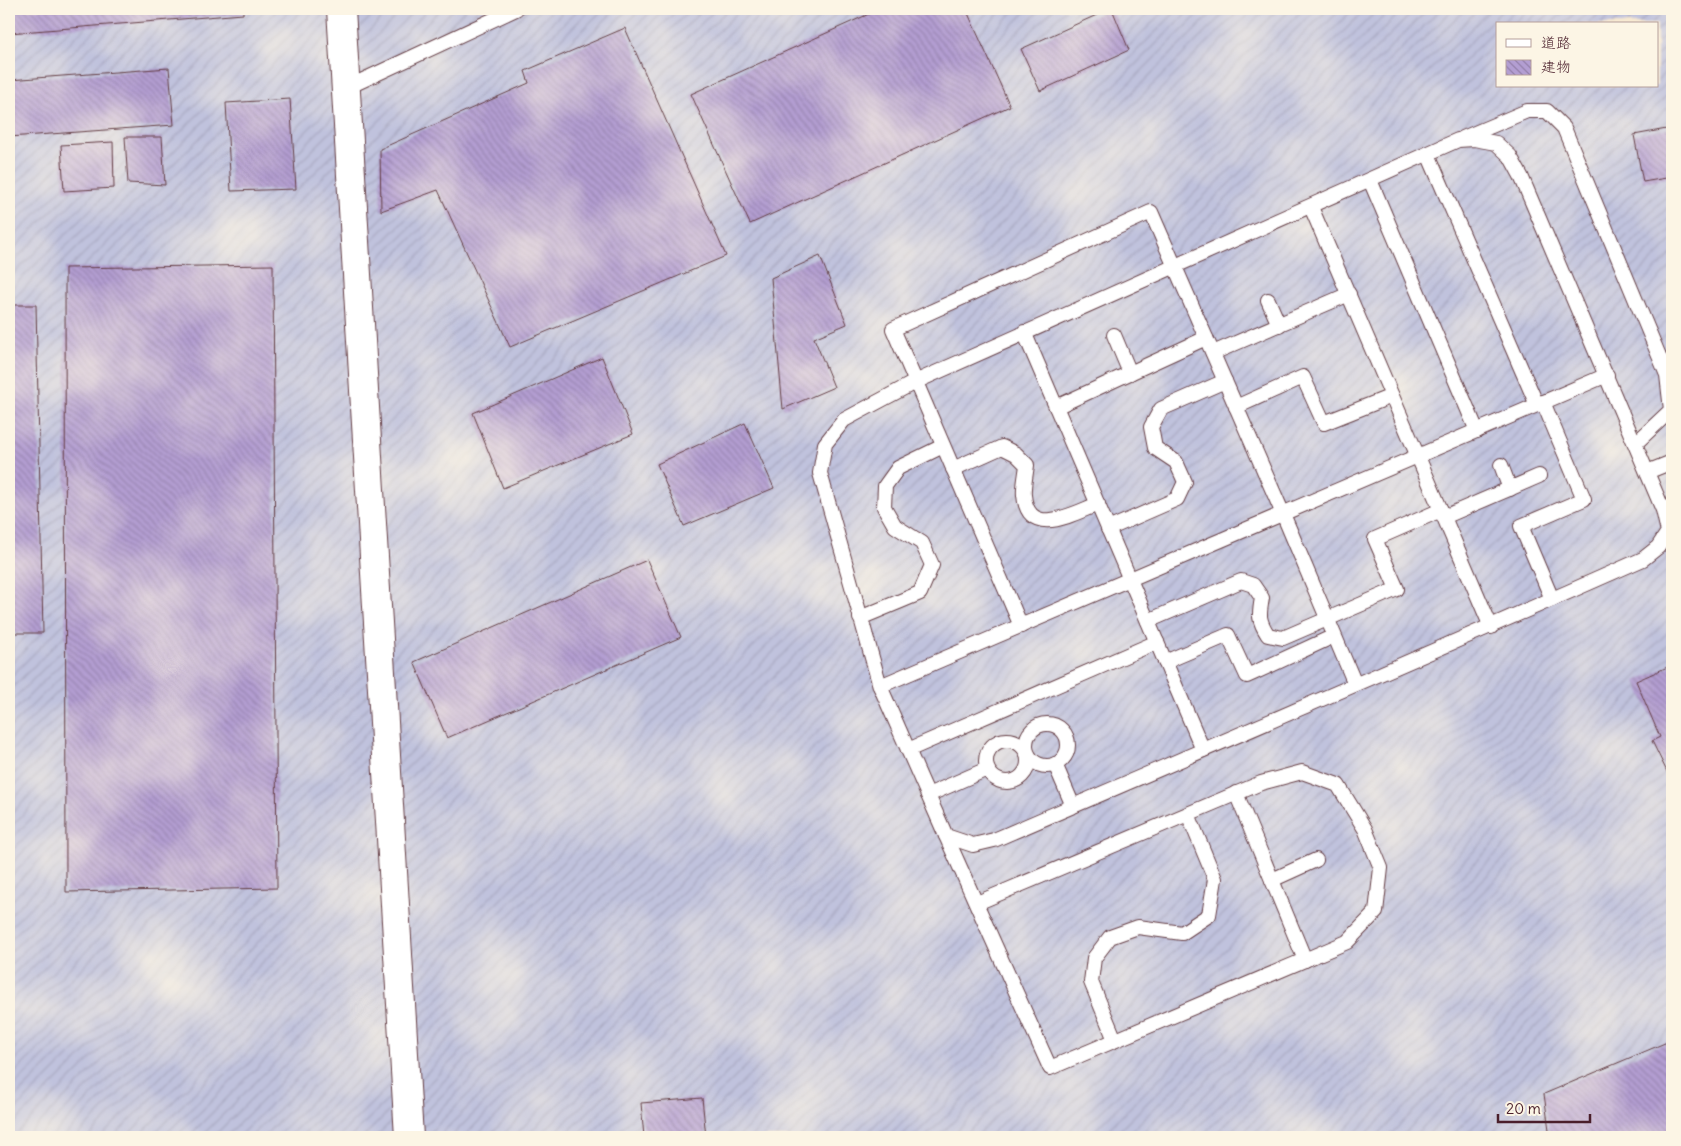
<svg xmlns="http://www.w3.org/2000/svg" width="1681" height="1146" viewBox="0 0 1681 1146" font-family="Delius,'Klee One',sans-serif">
<defs>
<pattern id="industrial-furrows" width="10" height="10" patternUnits="userSpaceOnUse" patternTransform="scale(1.25)"><rect width="10" height="10" fill="#c0c2dd"/><path d="M-1 1l2-2M0 10L10 0M9 11l2-2" fill="none" stroke="#a6a6be"/></pattern>
<pattern id="building-back-hatch" width="6" height="6" patternUnits="userSpaceOnUse" patternTransform="scale(1.25)"><rect width="6" height="6" fill="#b39ed2"/><path d="M-1 5l2 2M0 0l6 6M5-1l2 2" fill="none" stroke="#9480ab"/></pattern>
</defs>
<rect width="100%" height="100%" fill="#fcf5e5"/>
<filter id="ink" filterUnits="userSpaceOnUse"><feTurbulence type="fractalNoise" baseFrequency=".02" numOctaves="2"/><feDisplacementMap in="SourceGraphic" scale="10" xChannelSelector="R" yChannelSelector="G"/><feConvolveMatrix kernelMatrix="1 2 1 2 8 2 1 2 1" color-interpolation-filters="sRGB"/></filter>
<filter id="wash" filterUnits="userSpaceOnUse"><feTurbulence type="fractalNoise" baseFrequency=".0096" numOctaves="4" result="noise"/><feDisplacementMap in="SourceGraphic" scale="20" xChannelSelector="R" yChannelSelector="G"/><feGaussianBlur stdDeviation="1.12" result="paint"/><feColorMatrix in="noise" values="0 0 0 0 0 0 0 0 0 0 0 0 0 0 0 0 0 1.4 0 .05"/><feComposite in="paint" operator="in"/></filter>
<g filter="url(#wash)">
<rect width="100%" height="100%" fill="#f7e8d0"/>
<path fill="url(#industrial-furrows)" fill-rule="evenodd" d="M 9,9 L 1672,9 L 1672,1137 L 9,1137 ZM 1497,24 L 1657,24 L 1657,86 L 1497,86 Z"/>
<g id="blocks">
<g fill="url(#building-back-hatch)">
<polygon points="9,9 243,9 243,14 9,33"/>
<polygon points="880,9 966,9 1010,106 750,224 691,94"/>
<polygon points="1110,9 1112,9 1129,50 1040,91 1021,49"/>
<polygon points="625,28 726,256 510,347 438,190 381,211 380,149 529,83 525,71"/>
<polygon points="169,68 174,125 9,137 9,80"/>
<polygon points="290,99 296,189 231,191 226,103"/>
<polygon points="1672,128 1672,177 1643,182 1634,135"/>
<polygon points="125,137 162,137 165,185 128,183"/>
<polygon points="113,142 114,188 64,191 61,145"/>
<polygon points="820,256 847,324 814,338 834,387 783,409 771,278"/>
<polygon points="273,265 277,888 66,892 65,268"/>
<polygon points="9,305 36,305 43,633 9,633"/>
<polygon points="602,357 633,434 503,488 473,413"/>
<polygon points="745,423 774,488 684,526 657,464"/>
<polygon points="647,560 681,637 447,738 414,662"/>
<polygon points="1672,665 1672,782 1652,741 1660,737 1636,681"/>
<polygon points="1672,1040 1672,1137 1550,1137 1544,1094"/>
<polygon points="702,1098 706,1137 644,1137 641,1103"/>
</g>
</g>
</g>
<g filter="url(#ink)">
<use href="#blocks" fill-opacity="0" stroke="#643d44" stroke-width="1"/>
<g fill="none" stroke-linecap="round" stroke-linejoin="round">
<defs>
<g id="lane">
<polyline points="346,88 516,9"/>
<polyline points="1463,138 1527,111 1547,111 1564,128 1667,375 1671,410 1636,443"/>
<path d="M 1474,139 L 1496,143 L 1510,156 L 1521,176 L 1663,510 L 1668,532 L 1658,547 L 1643,559 C 1427,655 1210,747 994,840 L 973,845 L 946,836 L 880,686 L 820,473 L 825,444 L 844,420 L 915,382 L 1458,140 Z"/>
<polyline points="1428,154 1537,405"/>
<polyline points="1370,180 1477,431"/>
<polyline points="1311,207 1491,627"/>
<polyline points="1268,300 1279,325"/>
<polyline points="1024,332 1203,750"/>
<polyline points="1114,335 1130,373"/>
<polyline points="1213,353 1349,294"/>
<polyline points="1543,402 1584,499 1521,526 1552,599"/>
<polyline points="1056,407 1206,338"/>
<polyline points="1236,407 1303,377 1324,423 1392,396"/>
<polyline points="1501,465 1510,489"/>
<path d="M 953,469 L 1002,447 L 1016,454 L 1027,465 C 1026,474 1023,487 1024,495 C 1028,540 1074,513 1098,504"/>
<polyline points="1647,472 1672,462"/>
<polyline points="1444,517 1539,476"/>
<polyline points="1108,529 1177,499 1185,482 1176,462 1155,448 1151,427 1161,409 1225,381"/>
<polyline points="860,618 920,593 932,565 922,543 895,526 884,507 885,486 898,468 943,446"/>
<path d="M 1148,621 L 1241,581 L 1253,585 L 1262,598 C 1259,615 1258,620 1268,635 L 1283,638 L 1397,589 L 1375,539 L 1441,510"/>
<polyline points="1021,626 893,329 1151,212 1283,514 1355,684"/>
<polyline points="1165,662 1228,635 1247,676 1334,636"/>
<polyline points="880,686 1607,375"/>
<circle cx="1047" cy="745" r="21"/>
<circle cx="1007" cy="761" r="21"/>
<polyline points="908,750 1157,642"/>
<polyline points="1055,764 1073,806"/>
<polyline points="1236,793 1305,960"/>
<polyline points="928,795 987,769"/>
<polyline points="946,836 1050,1068 1347,942 1376,912 1381,868 1365,829 1338,785 1302,772 1261,783 977,903"/>
<polyline points="1272,880 1316,860"/>
<polyline points="1115,1040 1091,982 1094,958 1110,937 1138,927 1182,933 1209,915 1215,879 1188,814"/>
</g>
<polyline id="street" points="341,9 409,1137"/>
</defs>
<use href="#lane" stroke="#643d44" stroke-width="16"/>
<use href="#street" stroke="#643d44" stroke-width="30"/>
<use href="#lane" stroke="#fff" stroke-width="14"/>
<use href="#street" stroke="#fff" stroke-width="28"/>
</g>
</g>
<rect width="1681" height="1146" fill="none" stroke="#fcf5e5" stroke-width="30"/>
<rect x="1496" y="22" width="162" height="65" fill="#fcf5e5" stroke="#b59f9b"/>
<rect x="1506" y="39" width="25" height="8" fill="#ffffff" stroke="#b59f9b"/>
<text x="1541" y="48" font-size="15" fill="#4a1f2b">道路</text>
<rect x="1506" y="60" width="25" height="15" fill="url(#building-back-hatch)" stroke="#b59f9b"/>
<text x="1541" y="72" font-size="15" fill="#4a1f2b">建物</text>
<path d="M1498 1114v8h92v-8" fill="none" stroke="#4a1f2b" stroke-width="2.5"/>
<text x="1506" y="1114" font-size="15" fill="#4a1f2b" stroke="#fcf5e5" stroke-width="4" paint-order="stroke">20 m</text>
</svg>
